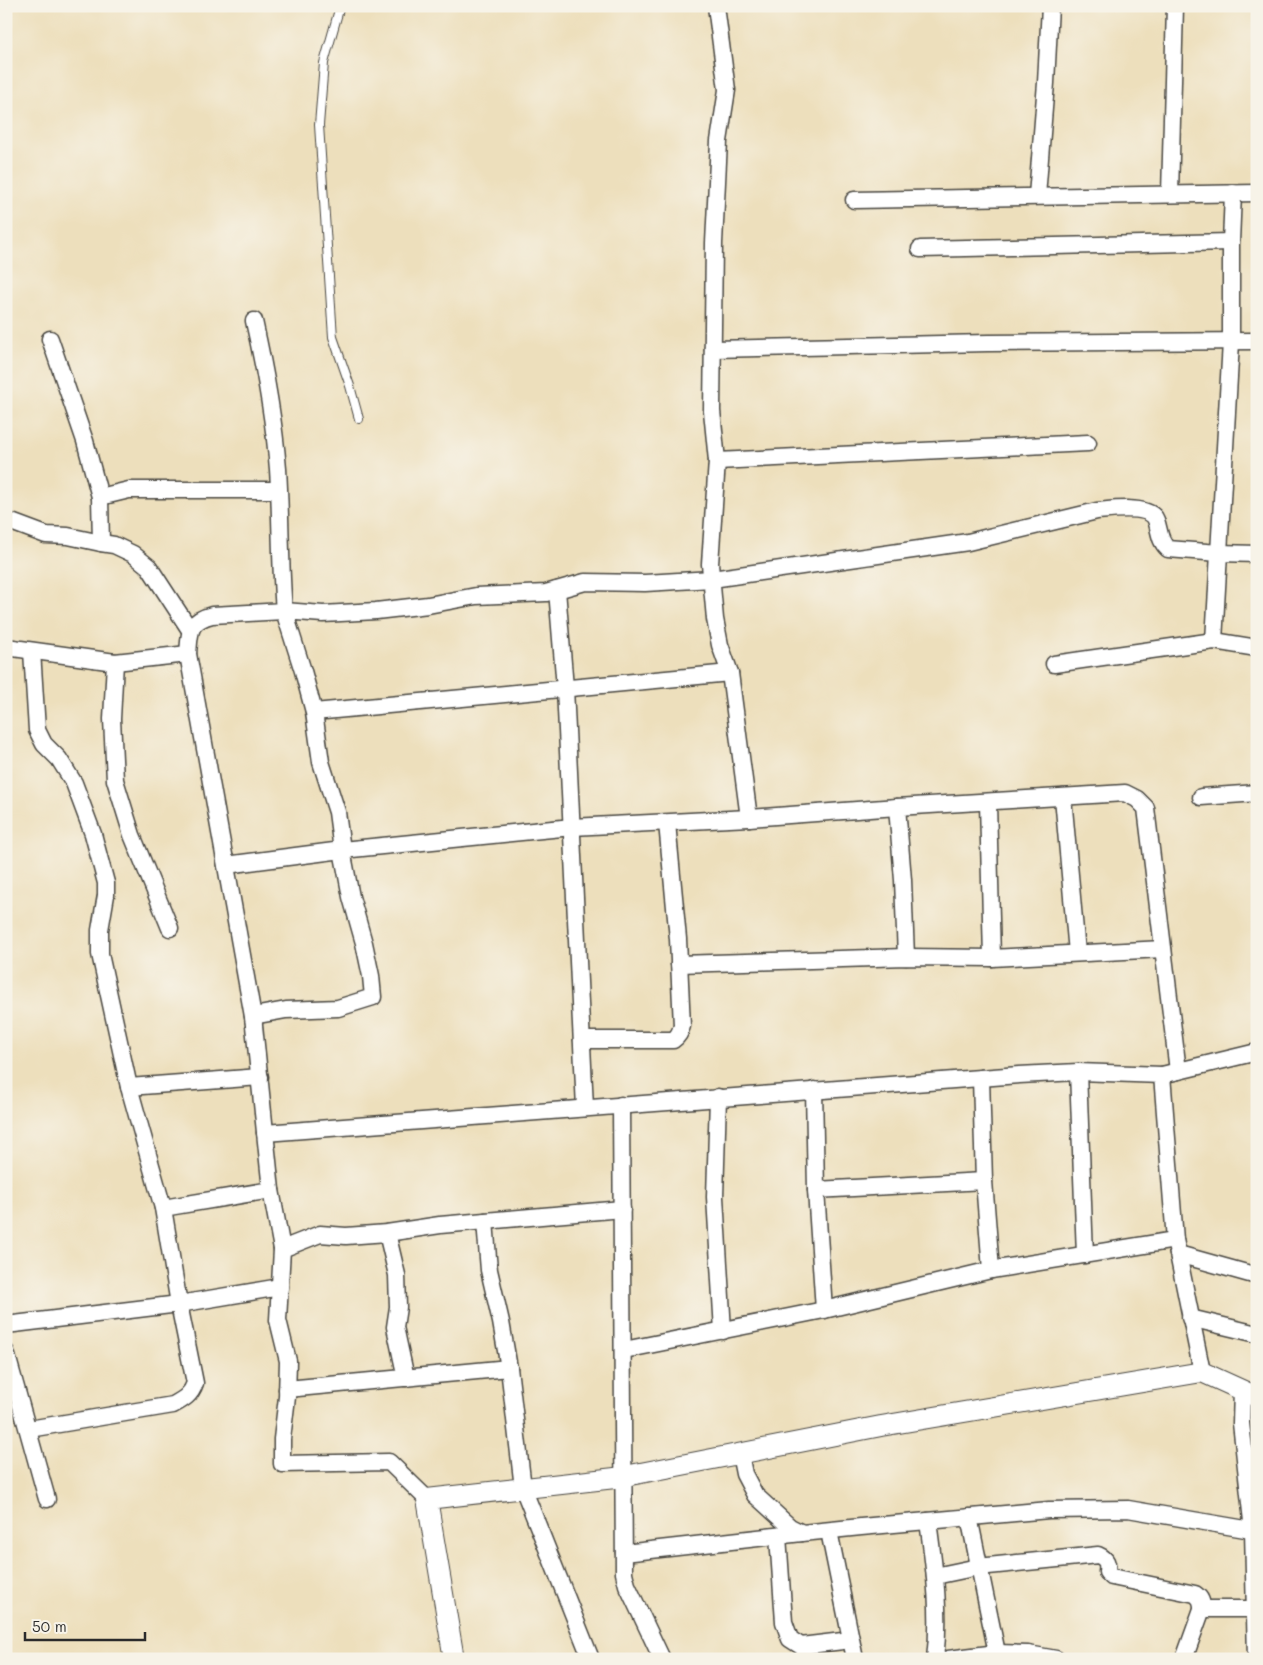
<svg xmlns="http://www.w3.org/2000/svg" width="1263" height="1665" viewBox="0 0 1263 1665" font-family="Mali,sans-serif">
<rect width="100%" height="100%" fill="#f7f3e8"/>
<filter id="ink" filterUnits="userSpaceOnUse"><feTurbulence type="fractalNoise" baseFrequency=".02" numOctaves="2"/><feDisplacementMap in="SourceGraphic" scale="10" xChannelSelector="R" yChannelSelector="G"/><feConvolveMatrix kernelMatrix="1 2 1 2 8 2 1 2 1" color-interpolation-filters="sRGB"/></filter>
<filter id="wash" filterUnits="userSpaceOnUse"><feTurbulence type="fractalNoise" baseFrequency=".0096" numOctaves="4" result="noise"/><feDisplacementMap in="SourceGraphic" scale="20" xChannelSelector="R" yChannelSelector="G"/><feGaussianBlur stdDeviation="1.12" result="paint"/><feColorMatrix in="noise" values="0 0 0 0 0 0 0 0 0 0 0 0 0 0 0 0 0 1.4 0 .05"/><feComposite in="paint" operator="in"/></filter>
<g filter="url(#wash)">
<rect width="100%" height="100%" fill="#eddfbc"/>
</g>
<g filter="url(#ink)">
<g fill="none" stroke-linecap="round" stroke-linejoin="round">
<defs>
<polyline id="service" points="340,6 324,63 319,125 333,337 350,386 359,419"/>
<g id="minor">
<polyline points="716,6 727,90 719,141 714,243 712,411 717,461 710,564 715,619 720,645 730,673 749,818"/>
<polyline points="1170,194 1175,6"/>
<polyline points="1037,196 1046,83 1050,6"/>
<polyline points="854,200 1257,193"/>
<polyline points="920,249 1231,242"/>
<polyline points="50,339 85,441 100,497 101,543"/>
<polyline points="713,349 988,343 1257,341"/>
<polyline points="717,461 1088,443"/>
<polyline points="100,497 129,490 278,490"/>
<polyline points="6,520 46,535 68,536 101,543 114,545 133,554 149,567 190,630"/>
<polyline points="557,590 565,688 585,1108"/>
<polyline points="1214,641 1231,342 1231,242 1233,193"/>
<polyline points="6,647 115,662 188,654"/>
<polyline points="115,662 112,719 115,780 132,835 170,928"/>
<polyline points="1054,664 1214,641 1257,648"/>
<polyline points="314,712 730,673"/>
<polyline points="1063,797 1077,953"/>
<polyline points="1201,797 1257,793"/>
<polyline points="988,803 992,958"/>
<polyline points="897,807 903,880 906,957"/>
<polyline points="226,865 342,850 572,827 749,818 897,807 1125,793 1137,799 1146,808 1178,1071"/>
<polyline points="679,964 906,957 992,958 1163,949"/>
<path d="M 254,1022 L 188,654 C 190,632 188,621 212,615 L 284,611 C 280,564 281,516 278,469 C 274,419 265,370 254,321"/>
<path d="M 582,1040 L 673,1040 C 679,1036 680,1032 682,1026 L 678,939 L 667,823"/>
<polyline points="1078,1072 1085,1255"/>
<polyline points="981,1078 984,1181 991,1270"/>
<polyline points="129,1087 260,1077"/>
<polyline points="814,1090 816,1190 824,1310"/>
<polyline points="718,1097 715,1197 723,1331"/>
<polyline points="621,1105 624,1573 627,1585 662,1659"/>
<polyline points="265,1133 1019,1075 1078,1072 1162,1075"/>
<polyline points="816,1190 984,1181"/>
<polyline points="163,1208 271,1190"/>
<polyline points="485,1221 622,1209"/>
<polyline points="387,1233 397,1275 398,1307 395,1327 406,1378"/>
<polyline points="282,1249 320,1234 346,1236 387,1233 440,1225 485,1221 489,1270 501,1322 509,1368 523,1488 591,1659"/>
<polyline points="1178,1254 1175,1240 1162,1075 1257,1052"/>
<polyline points="1190,1318 1257,1334"/>
<polyline points="6,1325 179,1304 280,1287"/>
<polyline points="624,1350 824,1310 991,1270 1175,1240"/>
<polyline points="6,1352 47,1499"/>
<polyline points="1202,1372 1178,1254 1257,1276"/>
<polyline points="287,1389 509,1368"/>
<polyline points="1242,1390 1241,1423 1253,1530 1256,1659"/>
<path d="M 29,1429 L 173,1405 C 184,1399 191,1395 195,1383 L 179,1304 L 163,1208 L 129,1087 L 100,954 L 100,930 L 106,895 L 106,883 L 93,834 L 74,783 L 59,759 L 44,744 L 37,730 L 32,651"/>
<polyline points="740,1454 744,1474 755,1495 790,1527 802,1533 861,1527 1049,1510 1128,1509 1257,1531"/>
<path d="M 427,1499 L 389,1462 L 282,1464 L 282,1439 L 287,1397 L 288,1361 L 278,1320 L 282,1249 L 271,1190 L 253,1016 L 286,1010 L 338,1008 L 373,997 L 371,976 L 364,943 L 351,897 L 342,850 L 337,812 L 321,762 L 314,712 L 303,671 L 284,611 L 323,614 L 376,611 L 428,605 L 476,596 L 546,593 L 585,582 L 645,583 L 712,579 L 968,542 L 1097,511 C 1111,510 1150,504 1156,520 C 1160,531 1159,541 1168,549 L 1219,553 L 1257,554"/>
<polyline points="969,1517 997,1653"/>
<path d="M 928,1521 C 934,1567 941,1612 935,1659"/>
<polyline points="829,1531 855,1659"/>
<polyline points="778,1536 784,1622 790,1639 801,1646 851,1640"/>
<polyline points="624,1553 802,1533"/>
<path d="M 935,1576 L 978,1567 L 1098,1555 C 1107,1559 1108,1563 1107,1572 L 1112,1577 L 1195,1594 C 1201,1598 1202,1602 1202,1609 L 1184,1659"/>
<polyline points="1202,1609 1256,1609"/>
<polyline points="948,1659 997,1653 1028,1654 1056,1659"/>
</g>
<polyline id="tertiary" points="454,1659 427,1499 615,1478 881,1426 1202,1372 1257,1397"/>
</defs>
<use href="#service" stroke="#484641" stroke-width="10"/>
<use href="#minor" stroke="#484641" stroke-width="19"/>
<use href="#tertiary" stroke="#484641" stroke-width="22"/>
<use href="#service" stroke="#fff" stroke-width="8"/>
<use href="#minor" stroke="#fff" stroke-width="16"/>
<use href="#tertiary" stroke="#fff" stroke-width="20"/>
</g>
</g>
<rect width="1263" height="1665" fill="none" stroke="#f7f3e8" stroke-width="25"/>
<path d="M25 1632v8h120v-8" fill="none" stroke="#2b2b2b" stroke-width="2.5"/>
<text x="32" y="1632" font-size="15" fill="#2b2b2b" stroke="#f7f3e8" stroke-width="4" paint-order="stroke">50 m</text>
</svg>
